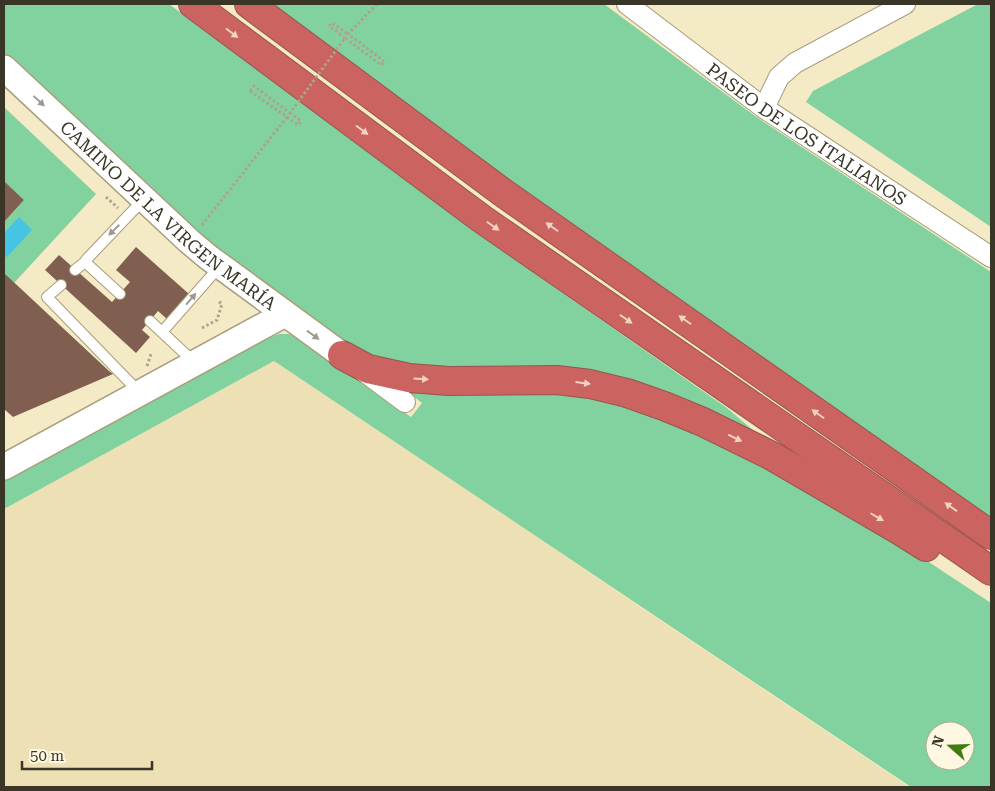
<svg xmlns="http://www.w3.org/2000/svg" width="995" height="791" viewBox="0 0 995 791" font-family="'Roboto Serif',serif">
<rect width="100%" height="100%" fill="#f5eac6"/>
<polygon fill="#ede0b5" points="274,361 703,649 909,787 4,787 4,509"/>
<g fill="#82d29f" fill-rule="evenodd">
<polygon points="4,4 169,4 474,231 727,408 755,432 760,438 711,416 412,370 345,347 195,234 4,54"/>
<polygon points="271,4 604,4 755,116 991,272 991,518 510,182"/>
<polygon points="978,4 991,4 991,227 806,102 813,91"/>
<polygon points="4,107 96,194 14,283 4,273 4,222 24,200 4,181"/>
<path d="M 279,334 L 289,334 L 300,337 L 411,417 L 422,403 L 403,388 L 556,389 L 625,401 L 702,432 L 900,543 L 991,603 L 991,787 L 911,787 L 274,361 L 4,509 L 4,480 L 268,338 ZM 935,731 L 965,731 L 965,761 L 935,761 Z"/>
</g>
<polygon fill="#46c4e4" points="19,217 32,230 7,257 4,255 4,233"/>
<g fill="#805f51">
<polygon points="4,181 24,200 4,222"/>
<polygon points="136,247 189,294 167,319 158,311 142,330 150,337 136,353 45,270 59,255 112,302 130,282 116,270"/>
<polygon points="4,273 109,371 113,374 13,417 4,409"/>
</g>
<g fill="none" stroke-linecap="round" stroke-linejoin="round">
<defs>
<g id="service">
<polyline points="85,262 120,294"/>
<polyline points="75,270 85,262 86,260 144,199"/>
<polyline points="61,285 47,297 139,392"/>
<polyline points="150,321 194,362"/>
<polyline points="162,332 220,266"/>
</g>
<g id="minor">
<path id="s1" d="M 627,4 L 764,108 L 991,257"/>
<polyline points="764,108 779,77 795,63 905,4"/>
<polyline points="362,370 405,402"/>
</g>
<g id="tertiary">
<path id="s2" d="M 4,68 L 189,241 L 208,257 L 342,355"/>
<polyline points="4,467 285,314"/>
</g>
<g id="motorway">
<polyline points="193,4 482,219 991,571"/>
<polyline points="249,4 502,192 991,535"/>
<polyline points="342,355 368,369 409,378 449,381 557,380 590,384 627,393 664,406 703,422 772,456 899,530 926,547"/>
</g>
</defs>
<use href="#service" stroke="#a89e7c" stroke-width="12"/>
<use href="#minor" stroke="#a89e7c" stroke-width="22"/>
<use href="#tertiary" stroke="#a89e7c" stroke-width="28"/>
<use href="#motorway" stroke="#98544d" stroke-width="30"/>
<g stroke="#aca488" stroke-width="3" stroke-dasharray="2.5 2.5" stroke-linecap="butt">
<polyline points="377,4 348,34 384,61"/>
<polyline points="345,38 329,26 332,23 348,34"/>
<polyline points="287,117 298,125 301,121 290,113"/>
<polyline points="106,197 118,208"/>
<polyline points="202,225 287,117 250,91"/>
<polyline points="202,328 217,320 222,304 218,301"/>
<polyline points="147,366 151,354"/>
</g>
<use href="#service" stroke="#fff" stroke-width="10"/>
<use href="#minor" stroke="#fff" stroke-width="20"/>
<use href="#tertiary" stroke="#fff" stroke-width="25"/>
<use href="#motorway" stroke="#cb6461" stroke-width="28"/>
<polyline stroke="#aca488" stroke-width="3" stroke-dasharray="2.5 2.5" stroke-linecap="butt" points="250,91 254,86 290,113 345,38 381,65 384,61"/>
</g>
<defs><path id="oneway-solid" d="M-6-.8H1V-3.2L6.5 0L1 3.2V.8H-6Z" transform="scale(1.25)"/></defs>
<g fill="#f1d3c2">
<use href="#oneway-solid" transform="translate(232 33) rotate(37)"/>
<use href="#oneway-solid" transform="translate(362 130) rotate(37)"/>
<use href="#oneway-solid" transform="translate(493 226) rotate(35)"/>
<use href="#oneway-solid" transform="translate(552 227) rotate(-145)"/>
<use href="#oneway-solid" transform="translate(626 319) rotate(35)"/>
<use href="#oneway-solid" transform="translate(685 320) rotate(-145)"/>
<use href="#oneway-solid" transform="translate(421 379) rotate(4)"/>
<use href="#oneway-solid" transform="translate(583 383) rotate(7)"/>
<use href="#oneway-solid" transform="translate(818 414) rotate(-145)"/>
<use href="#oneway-solid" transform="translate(735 438) rotate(26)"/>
<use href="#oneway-solid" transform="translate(951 507) rotate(-145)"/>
<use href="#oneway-solid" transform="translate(877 517) rotate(30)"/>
</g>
<g fill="#9c9a93">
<use href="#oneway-solid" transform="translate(39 101) rotate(43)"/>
<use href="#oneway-solid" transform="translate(114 230) rotate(135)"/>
<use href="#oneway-solid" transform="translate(191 299) rotate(-49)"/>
<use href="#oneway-solid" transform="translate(313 335) rotate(36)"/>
</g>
<g text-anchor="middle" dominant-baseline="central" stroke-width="5" stroke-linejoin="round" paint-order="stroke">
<g font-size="18" fill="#393527" stroke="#fef8e2">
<text stroke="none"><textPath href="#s1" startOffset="222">PASEO DE LOS ITALIANOS</textPath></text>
<text stroke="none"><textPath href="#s2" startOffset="221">CAMINO DE LA VIRGEN MARÍA</textPath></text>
</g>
</g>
<rect width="995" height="791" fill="none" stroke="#393527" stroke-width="10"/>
<g transform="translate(950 746) rotate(290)"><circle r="24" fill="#fef8e2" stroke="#afaa97"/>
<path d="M0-4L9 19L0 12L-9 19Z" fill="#427b11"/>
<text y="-8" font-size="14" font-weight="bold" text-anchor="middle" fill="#393527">N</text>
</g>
<path d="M22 761v8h130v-8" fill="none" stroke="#393527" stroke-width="2.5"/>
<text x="30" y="761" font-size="15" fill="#393527" stroke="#fef8e2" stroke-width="4" paint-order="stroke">50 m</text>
</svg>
